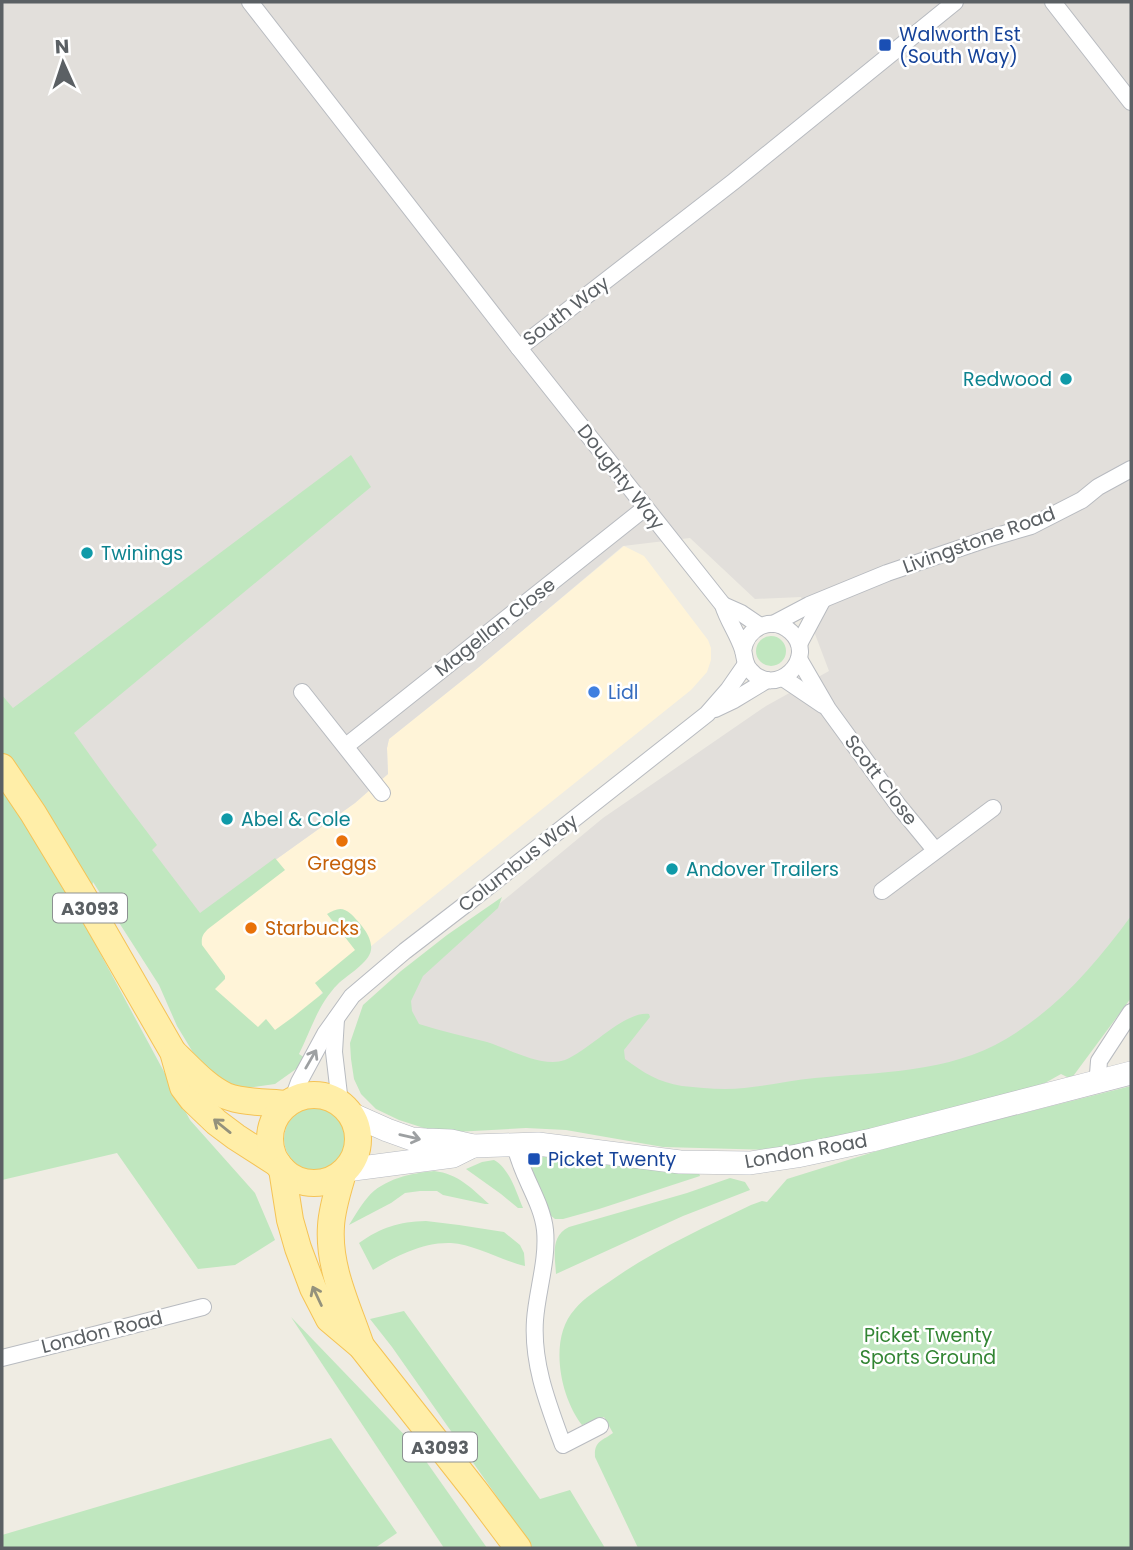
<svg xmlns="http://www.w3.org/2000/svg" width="1133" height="1550" viewBox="0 0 1133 1550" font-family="Poppins,sans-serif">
<rect width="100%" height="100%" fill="#efece3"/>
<polygon fill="#fff4d8" points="624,546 644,556 708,640 711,648 711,660 707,672 691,690 330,979 289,1045 219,1026 190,921 355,803 388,774 387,748 389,739 479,667"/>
<polygon fill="#e2dfdb" points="2,2 1131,2 1131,950 1045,1067 597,1122 410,1050 390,999 452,943 603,818 766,706 829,671 801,597 755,599 690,538 623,546 479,667 389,739 387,748 388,774 355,803 190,921 2,695"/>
<g fill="#c0e7bf">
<path d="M 351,455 L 371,487 L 74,733 L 110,783 L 157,845 L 152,850 L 200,913 L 275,858 L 285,870 L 208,929 C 203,934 201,937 202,945 L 225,976 L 225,979 L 215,989 L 258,1027 L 266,1019 L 275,1030 L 293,1017 L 323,993 L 315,983 L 355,950 L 327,914 C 336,909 342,906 351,914 C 360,923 373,937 371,950 C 369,963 347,975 338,984 C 318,1004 311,1030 299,1054 L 305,1058 L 296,1069 L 275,1084 L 254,1087 L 242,1087 L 223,1083 L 197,1059 L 177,1026 L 159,985 L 93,882 L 85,925 L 190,1120 L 255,1193 L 275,1240 L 235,1265 L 198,1269 L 117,1153 L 2,1180 L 2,695 L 13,708 Z"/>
<circle cx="771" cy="651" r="15"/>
<path d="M 502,897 L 498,908 L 423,976 L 411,1001 L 412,1011 L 419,1024 C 441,1031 464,1036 487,1042 C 509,1049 542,1068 565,1060 C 590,1050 624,1011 649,1014 L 650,1017 L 624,1050 L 625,1059 C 644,1073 658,1082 682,1086 C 696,1087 711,1089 725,1089 C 755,1089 785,1081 815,1078 C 879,1072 949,1073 1006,1039 C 1059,1007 1095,965 1131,916 L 1131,998 L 1071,1079 L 1061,1074 L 1045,1083 L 1016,1092 L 876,1128 L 773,1150 L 663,1147 L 566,1130 L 526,1128 L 455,1132 L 427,1129 L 399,1120 L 376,1109 L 361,1094 L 354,1079 L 351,1059 L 350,1043 L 363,1005 L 401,971 L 447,935 Z"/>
<path d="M 1131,1086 L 1131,1548 L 638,1548 L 595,1457 C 594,1441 602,1441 613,1433 L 604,1417 L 582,1425 C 560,1397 548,1338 575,1309 C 584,1298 597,1290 609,1282 C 652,1251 703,1228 751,1205 L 762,1201 L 767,1202 L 787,1179 L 893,1146 Z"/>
<circle cx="315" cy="1139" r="31"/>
<path d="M 544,1155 L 699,1173 L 700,1176 L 599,1209 L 563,1219 L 555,1219 L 550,1215 L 532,1172 C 531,1162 535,1157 544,1155 Z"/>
<path d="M 494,1160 C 510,1169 516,1192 523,1208 L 518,1208 L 501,1194 L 466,1169 L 482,1162 Z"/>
<path d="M 434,1171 C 459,1174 471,1188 489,1204 L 485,1204 L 443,1195 L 437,1191 L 420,1191 L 405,1193 L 391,1203 L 349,1225 C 355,1216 360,1206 368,1197 C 383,1179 412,1173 434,1171 Z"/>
<path d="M 730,1178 L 745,1182 L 750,1190 L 683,1216 L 556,1274 C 555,1256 550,1236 569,1227 L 687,1193 Z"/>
<path d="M 426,1221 L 459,1225 L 504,1232 L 520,1245 L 524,1253 L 525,1266 C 502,1261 474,1244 451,1243 C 423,1242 396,1256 373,1270 L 359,1243 C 382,1227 398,1222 426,1221 Z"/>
<polygon points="404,1311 540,1499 570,1490 605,1548 533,1548 392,1347 370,1319"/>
<polygon points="291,1317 416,1447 487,1548 444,1548"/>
<polygon points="331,1438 397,1533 375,1548 2,1548 2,1535"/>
</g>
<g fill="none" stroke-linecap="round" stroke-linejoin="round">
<defs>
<g id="street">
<polyline points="250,2 519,348 733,182 955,2"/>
<polyline points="1053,2 1131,102"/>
<path d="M 519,348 L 723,605 C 728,621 738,634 743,650 C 745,657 744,664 750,670 C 775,700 819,658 791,632 C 772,614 746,628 743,651"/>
<polyline points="723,605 741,613 760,626"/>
<polyline points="773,624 809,605 887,573 990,538 1031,526 1082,500 1098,487 1131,469"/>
<polyline points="799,644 822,601"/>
<polyline points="799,659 828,709 898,805 935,850"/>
<polyline points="783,678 823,705"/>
<polyline points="302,692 382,793"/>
<polyline points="715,709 734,700 767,680"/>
<polyline points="346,746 645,508"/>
<polyline points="882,891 993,808"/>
<polyline points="336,1019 334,1052 340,1103"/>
<polyline points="1100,1081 1098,1074 1099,1061 1131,1012"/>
<polyline points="292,1101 299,1082 325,1034 352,996 405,951 470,901 707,714 728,690 746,664"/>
<path d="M 515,1144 C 520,1174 542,1201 545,1230 C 548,1260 537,1291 535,1320 C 532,1364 548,1404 563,1445 L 600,1426"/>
<polyline points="2,1358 98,1334 203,1307"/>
</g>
<g id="secondary">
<polyline points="351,1114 387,1130 412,1139 426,1140 451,1141 473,1146 538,1144 680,1162 750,1163 797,1156 872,1140 1131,1073"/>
<polyline points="346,1170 453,1156 473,1146"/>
</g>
<g id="primary">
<polyline points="2,767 33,813 82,894 173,1052 183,1087 192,1099 216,1122 236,1137 278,1164"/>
<path d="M 174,1053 C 189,1067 206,1087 226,1096 C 244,1103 268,1102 287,1104"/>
<circle cx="314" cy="1139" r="44"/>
<polyline points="282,1169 290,1220 298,1248 313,1288 329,1319 361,1346 476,1492 518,1548"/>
<path d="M 343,1173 C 338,1190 332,1208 331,1226 C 328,1268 348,1307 361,1346"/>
</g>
</defs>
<use href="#street" stroke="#b8bbc0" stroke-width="18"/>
<use href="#secondary" stroke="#b7bac0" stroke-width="24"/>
<use href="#primary" stroke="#f5c355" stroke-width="28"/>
<use href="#street" stroke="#fff" stroke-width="16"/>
<use href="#secondary" stroke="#fff" stroke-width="23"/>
<use href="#primary" stroke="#ffeea8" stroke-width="26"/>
</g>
<defs><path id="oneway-shaft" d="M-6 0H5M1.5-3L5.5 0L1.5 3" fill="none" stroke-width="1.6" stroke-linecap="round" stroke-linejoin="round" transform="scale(1.75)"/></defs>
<g stroke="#9da0a2">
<use href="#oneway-shaft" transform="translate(311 1059) rotate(-60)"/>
<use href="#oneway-shaft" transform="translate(410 1137) rotate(13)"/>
</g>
<g stroke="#94927c">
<use href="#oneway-shaft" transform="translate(222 1126) rotate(-141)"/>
<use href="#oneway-shaft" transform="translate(317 1296) rotate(-115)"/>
</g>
<g fill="#1a4fb4" stroke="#fff" stroke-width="2.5">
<rect x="878" y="38" width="14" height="14" rx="3.5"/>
<rect x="527" y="1152" width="14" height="14" rx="3.5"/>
</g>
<g fill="#0f9aa8" stroke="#fff" stroke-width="2.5">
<circle cx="1066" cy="379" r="7"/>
<circle cx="87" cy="553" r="7"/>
<circle cx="227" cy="819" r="7"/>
<circle cx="672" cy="869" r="7"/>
</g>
<circle fill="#3f7fe0" stroke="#fff" stroke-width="2.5" cx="594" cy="692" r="7"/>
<g fill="#e8710a" stroke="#fff" stroke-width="2.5">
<circle cx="342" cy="841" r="7"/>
<circle cx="251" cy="928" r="7"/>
</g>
<g text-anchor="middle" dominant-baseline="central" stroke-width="5" stroke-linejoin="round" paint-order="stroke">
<g fill="#fff" stroke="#8c9092" stroke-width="2">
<rect x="53" y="893.5" width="74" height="29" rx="5"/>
<rect x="403" y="1432.5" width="74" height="29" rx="5"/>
</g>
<g font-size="18" font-weight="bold" fill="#5b6064">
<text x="90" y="908">A3093</text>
<text x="440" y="1447">A3093</text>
</g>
<g font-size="19" fill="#164399" stroke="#fff" text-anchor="start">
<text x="899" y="34">Walworth Est<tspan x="899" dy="22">(South Way)</tspan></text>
<text x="548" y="1159">Picket Twenty</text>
</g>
<g font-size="19" fill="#5b6064" stroke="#fff">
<text transform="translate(566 311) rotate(-37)">South Way</text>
<text transform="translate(621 477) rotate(52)">Doughty Way</text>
<text transform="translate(979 540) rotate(-20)">Livingstone Road</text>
<text transform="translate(495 627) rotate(-38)">Magellan Close</text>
<text transform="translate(881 780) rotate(53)">Scott Close</text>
<text transform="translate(518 863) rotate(-38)">Columbus Way</text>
<text transform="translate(806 1151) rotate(-10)">London Road</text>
<text transform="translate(102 1332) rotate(-14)">London Road</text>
</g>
<g font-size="19" fill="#0d838f" stroke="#fff" text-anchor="start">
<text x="1052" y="379" text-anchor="end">Redwood</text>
<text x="101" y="553">Twinings</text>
<text x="241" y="819">Abel &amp; Cole</text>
<text x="686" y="869">Andover Trailers</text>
</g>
<g font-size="19" fill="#366cbe" stroke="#fff" text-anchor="start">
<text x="608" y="692">Lidl</text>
</g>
<g font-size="19" fill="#c56008" stroke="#fff">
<text x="342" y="863">Greggs</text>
<text x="265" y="928" text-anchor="start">Starbucks</text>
</g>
<g font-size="19" fill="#328533" stroke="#fff">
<text x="928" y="1335">Picket Twenty<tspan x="928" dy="22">Sports Ground</tspan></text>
</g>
</g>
<rect width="1133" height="1550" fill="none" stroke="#5b6064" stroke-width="7"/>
<g transform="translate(63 63) rotate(357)" stroke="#ffffff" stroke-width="5" paint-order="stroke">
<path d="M0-5L12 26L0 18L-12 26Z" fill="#5b6064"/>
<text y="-10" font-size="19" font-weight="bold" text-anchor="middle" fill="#5b6064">N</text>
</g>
</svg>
